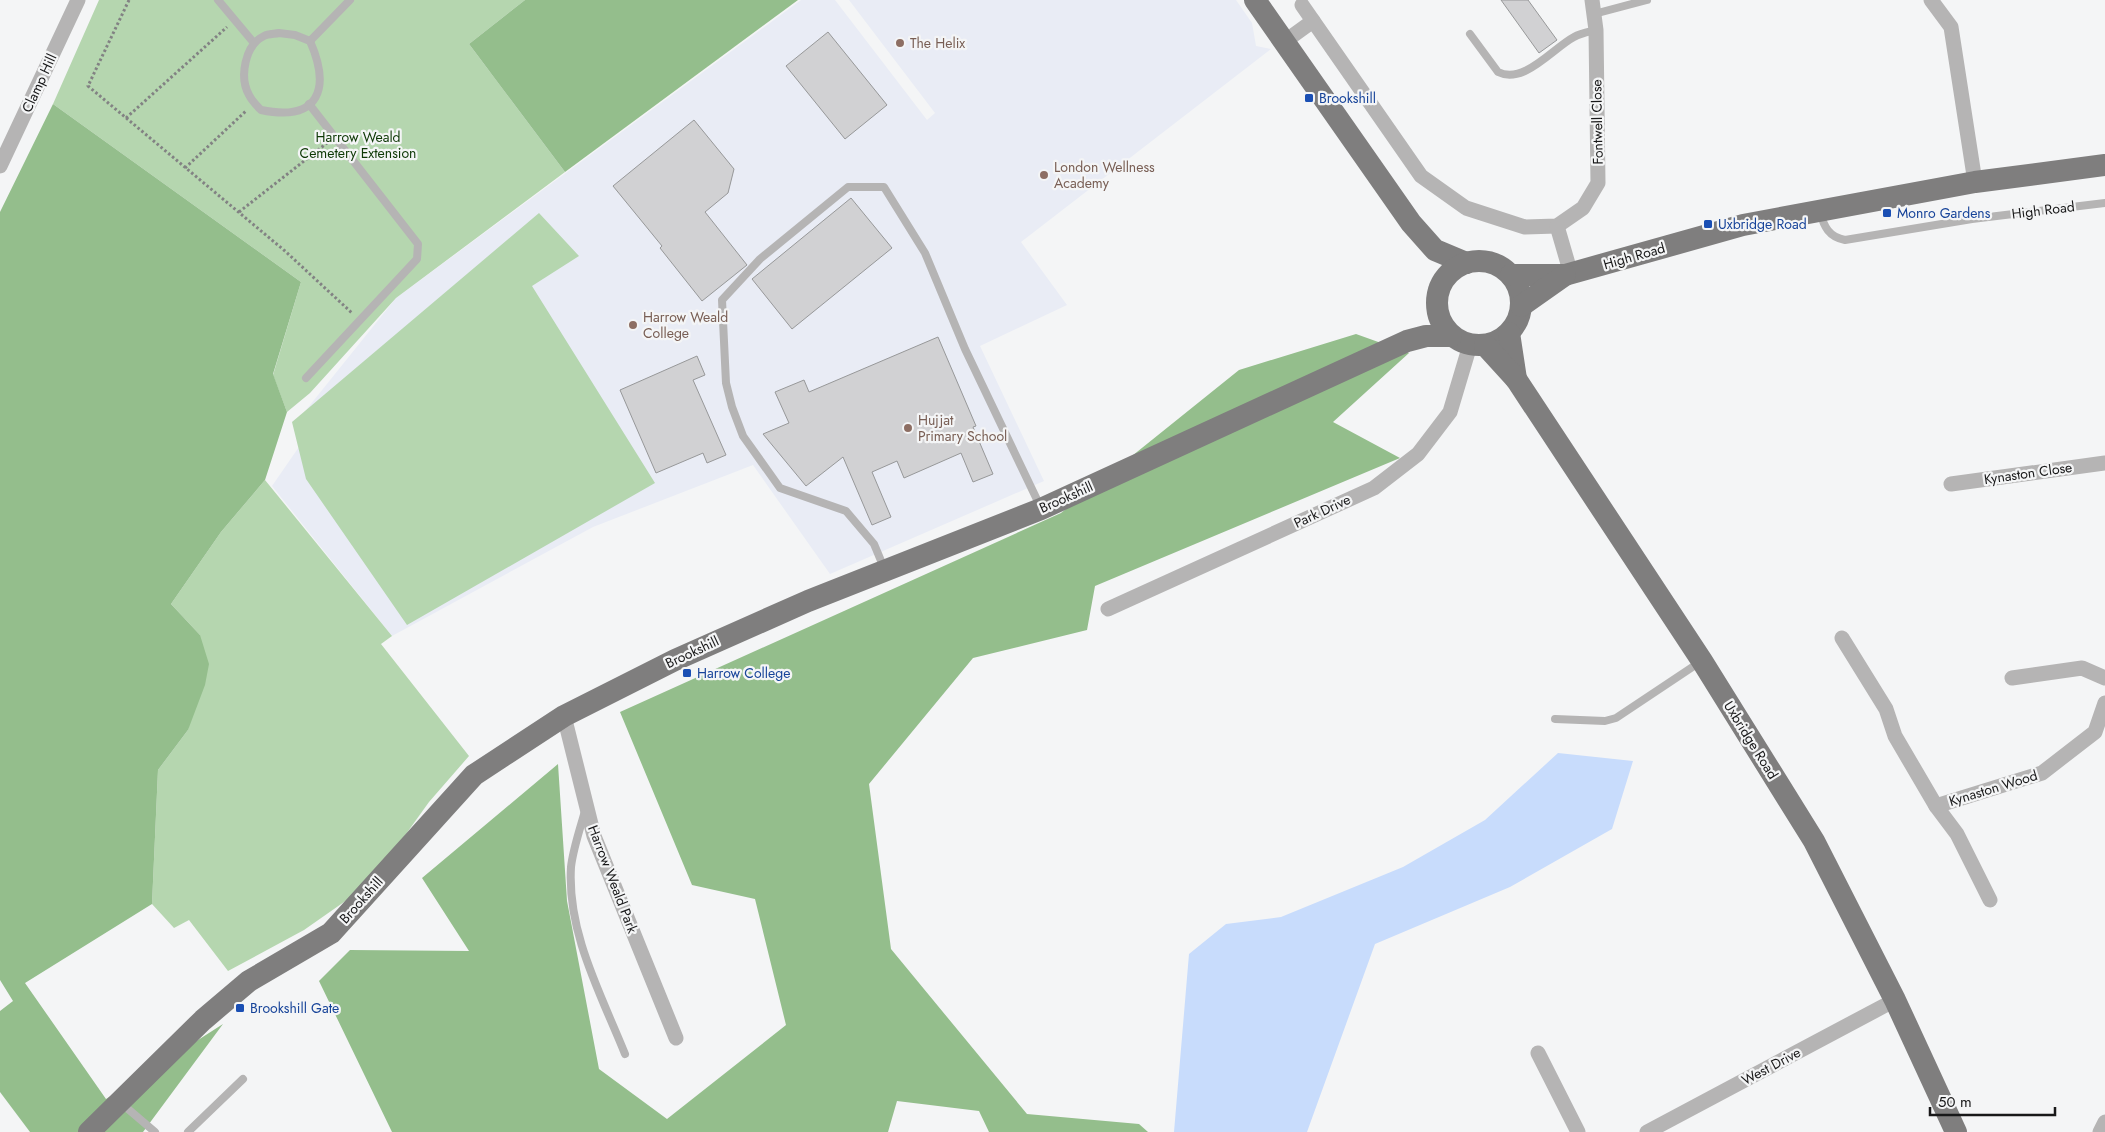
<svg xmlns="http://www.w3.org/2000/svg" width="2105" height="1132" viewBox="0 0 2105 1132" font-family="Jost,sans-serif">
<rect width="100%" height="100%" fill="#f4f5f6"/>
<polygon fill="#e9ecf5" points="801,0 835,0 927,120 935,113 849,0 1236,0 1252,23 1256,46 1271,49 1021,242 1067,305 980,346 1044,481 830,574 753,465 593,527 392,636 272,486 301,444 298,420 396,298"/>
<g fill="#b5d6af">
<polygon points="99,0 525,0 469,44 565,172 396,298 310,393 287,412 273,375 301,282 53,104"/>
<polygon points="539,213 579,256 532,286 655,483 407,625 306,479 292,422"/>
<polygon points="265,480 392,636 381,644 469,756 429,802 383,866 354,895 304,930 228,971 189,920 174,928 152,904 158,770 188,730 200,635 171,604 221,532"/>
</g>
<g fill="#94be8c">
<polygon points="525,0 798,0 565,172 469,44"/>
<polygon points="53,104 301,282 273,374 287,412 265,480 221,532 171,604 200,635 209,664 205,685 188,730 158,770 152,904 25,983 106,1099 223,1024 143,1132 30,1132 0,1092 0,1011 13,1001 0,980 0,212"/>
<polygon points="1356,334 1409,353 1333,422 1400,458 1095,586 1087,630 973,658 869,784 891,949 1027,1114 1139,1124 1148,1132 989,1132 979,1111 897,1101 888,1132 392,1132 319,981 350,950 469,951 422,878 558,764 567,901 599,1069 667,1119 786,1025 755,899 692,885 620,712 1061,513 1239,370"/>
</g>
<polygon fill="#c8dcfc" points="1558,753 1633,761 1612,829 1510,887 1375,944 1307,1132 1174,1132 1189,954 1226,924 1281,917 1403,867 1485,820"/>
<g fill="#d1d1d3" stroke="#979899">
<polygon points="1501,0 1528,0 1557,40 1539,53"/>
<polygon points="828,32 887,105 845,139 786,66"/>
<polygon points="694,120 734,169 728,193 705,212 747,265 702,301 660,248 662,246 613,186"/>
<polygon points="851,198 892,248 792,329 752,279"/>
<polygon points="938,337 976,426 973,427 993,474 973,482 961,453 904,478 897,461 872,472 891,517 872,525 843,457 806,486 763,434 789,423 775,392 804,380 809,392"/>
<polygon points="697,356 705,375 693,380 726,455 707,463 703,453 656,473 620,390"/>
</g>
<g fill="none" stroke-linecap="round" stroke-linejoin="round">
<g stroke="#828283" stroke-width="3" stroke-dasharray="2.5 2.5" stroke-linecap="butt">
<polyline points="129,0 88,86 285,251 352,313"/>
<polyline points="126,118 227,27"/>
<polyline points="185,168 247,110"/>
<polyline points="239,212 327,143"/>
</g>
<g stroke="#b5b4b4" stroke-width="8">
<polyline points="218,0 254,43"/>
<polyline points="1594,14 1647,0"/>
<path d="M 279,33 L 295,35 L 310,41 C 331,89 319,122 261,110 C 257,106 252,101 249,95 C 239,77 245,45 264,36 C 268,34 275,34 279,33 Z"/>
<path d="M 1470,34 L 1498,72 C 1524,85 1553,48 1574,37 C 1581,33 1588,32 1596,30"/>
<polyline points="310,41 350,0"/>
<path d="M 1820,212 C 1824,227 1829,237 1845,240 L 1972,219 L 2105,203"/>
<polyline points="306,378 417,259 418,244 309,104"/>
<polyline points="884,568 874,544 846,511 780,488 743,436 732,407 726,383 722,300 760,259 848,187 884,187 925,253 965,349 1041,508"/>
<polyline points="1555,719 1605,721 1616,718 1700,662"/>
<path d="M 585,811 C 580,829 573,849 571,867 C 567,933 601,994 625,1054"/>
<polyline points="121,1103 155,1132"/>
<polyline points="188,1132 243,1079"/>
</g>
<g stroke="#b5b4b4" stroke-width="15">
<polyline points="1931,0 1951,27 1975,182"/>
<polyline points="1302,5 1421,176 1466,208 1525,227 1557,226 1583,208 1598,183 1596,30 1592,0"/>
<polyline points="1284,42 1313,21"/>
<polyline points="0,166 78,0"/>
<polyline points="1557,226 1571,274"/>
<polyline points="1951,484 2105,463"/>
<polyline points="1108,609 1374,488 1418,454 1450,412 1470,345"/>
<polyline points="1842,638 1886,709 1895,736 1936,806 1957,834 1990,900"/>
<polyline points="2012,678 2082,668 2105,678"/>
<polyline points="564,716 594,836 676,1038"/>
<polyline points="1936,806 2042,773 2095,732 2105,703"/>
<polyline points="1538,1053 1578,1132"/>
<polyline points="1647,1132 1895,1000"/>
<polyline points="2100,1132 2105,1122"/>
</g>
<g stroke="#7f7e7e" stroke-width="22">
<polyline points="1255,0 1411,223 1435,250 1466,263"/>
<circle cx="1479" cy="303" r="42"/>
<polyline points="1511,275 1565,275 1743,225 1975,182 2105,165"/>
<polyline points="1521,306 1565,275"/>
<polyline points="1509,333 1516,379"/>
<polyline points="1485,345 1516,379 1702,661 1814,841 1895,1000 1956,1132"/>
<polyline points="89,1132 203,1020 249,981 331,933 474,775 564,716 675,660 808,601 1041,509 1407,341 1426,336 1451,336"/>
</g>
</g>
<g fill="#8d6e63" stroke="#f4f5f6" stroke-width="2">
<circle cx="900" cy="43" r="5"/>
<circle cx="1044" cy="175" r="5"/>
<circle cx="633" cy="325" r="5"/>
<circle cx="908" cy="428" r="5"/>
</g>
<g fill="#1a4fb4" stroke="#f4f5f6" stroke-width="2">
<rect x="1304" y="93" width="10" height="10" rx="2.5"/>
<rect x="1882" y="208" width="10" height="10" rx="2.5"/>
<rect x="1703" y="219" width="10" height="10" rx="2.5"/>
<rect x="682" y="668" width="10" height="10" rx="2.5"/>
<rect x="235" y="1003" width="10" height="10" rx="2.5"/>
</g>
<g text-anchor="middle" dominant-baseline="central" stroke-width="4.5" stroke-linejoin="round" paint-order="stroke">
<g font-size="14" fill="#785e54" stroke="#f4f5f6" text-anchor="start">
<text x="910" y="43">The Helix</text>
<text x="1054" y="167">London Wellness<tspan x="1054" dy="16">Academy</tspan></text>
<text x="643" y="317">Harrow Weald<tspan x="643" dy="16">College</tspan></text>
<text x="918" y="420">Hujjat<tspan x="918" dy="16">Primary School</tspan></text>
</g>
<g font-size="14" fill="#181819" stroke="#f4f5f6">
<text transform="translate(39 83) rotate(-65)">Clamp Hill</text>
<text transform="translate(1597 122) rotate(-91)">Fontwell Close</text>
<text transform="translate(2043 210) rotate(-7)">High Road</text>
<text transform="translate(1634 256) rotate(-16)">High Road</text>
<text transform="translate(2028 473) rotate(-8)">Kynaston Close</text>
<text transform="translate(1066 497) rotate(-24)">Brookshill</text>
<text transform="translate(1322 511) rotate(-25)">Park Drive</text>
<text transform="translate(692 652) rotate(-25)">Brookshill</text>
<text transform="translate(1751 740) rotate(58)">Uxbridge Road</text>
<text transform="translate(1993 788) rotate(-17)">Kynaston Wood</text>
<text transform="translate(613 879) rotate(69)">Harrow Weald Park</text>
<text transform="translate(361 900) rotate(-48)">Brookshill</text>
<text transform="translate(1771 1066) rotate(-28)">West Drive</text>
</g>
<g font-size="14" fill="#164399" stroke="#f4f5f6" text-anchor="start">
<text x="1319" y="98">Brookshill</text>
<text x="1897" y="213">Monro Gardens</text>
<text x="1718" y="224">Uxbridge Road</text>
<text x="697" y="673">Harrow College</text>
<text x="250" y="1008">Brookshill Gate</text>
</g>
<g font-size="14" fill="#0d3805" stroke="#f4f5f6">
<text x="358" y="137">Harrow Weald<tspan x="358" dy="16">Cemetery Extension</tspan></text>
</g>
</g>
<path d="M1930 1107v8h125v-8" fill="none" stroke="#181819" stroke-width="2.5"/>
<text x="1938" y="1107" font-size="15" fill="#181819" stroke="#f4f5f6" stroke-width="4" paint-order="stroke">50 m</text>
</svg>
